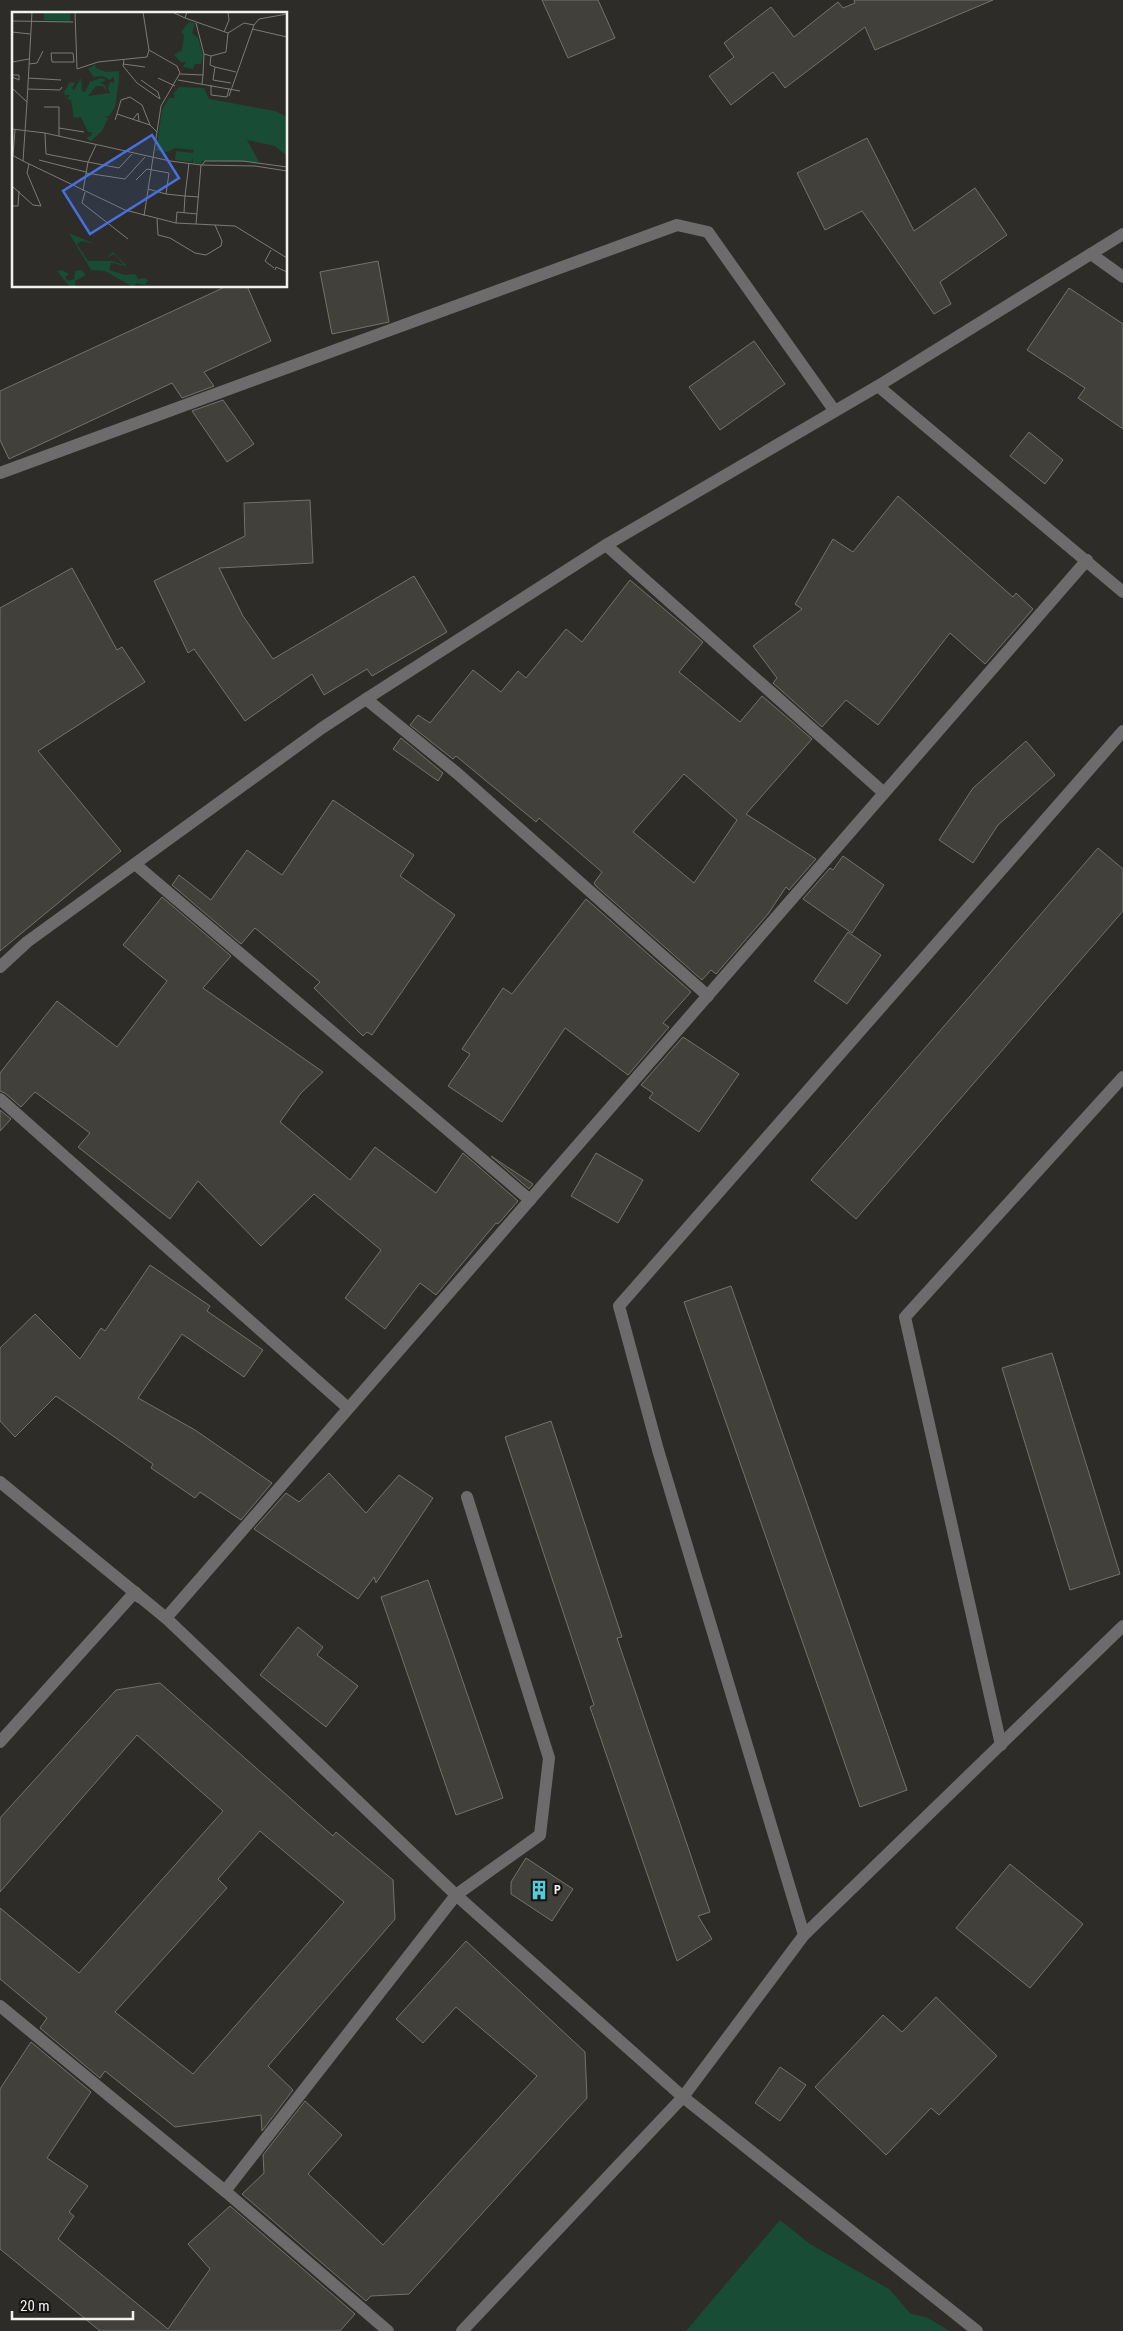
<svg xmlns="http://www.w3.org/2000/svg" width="1123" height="2331" viewBox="0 0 1123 2331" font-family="'Roboto Condensed',sans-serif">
<rect width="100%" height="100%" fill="#2d2c28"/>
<polygon fill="#194c34" points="780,2220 810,2244 889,2289 911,2314 926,2317 950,2331 686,2331"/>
<g fill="#41403b" stroke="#73726d" fill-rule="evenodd">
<polygon points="542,0 598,0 615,38 568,58"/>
<polygon points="854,0 993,0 875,50 865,27 785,88 773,72 731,105 709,76 734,57 724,43 771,7 794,37 838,2 843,8 855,3"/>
<polygon points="867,138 914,231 975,188 1007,235 940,282 951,304 934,314 862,211 825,230 797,173"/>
<polygon points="378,261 389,322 332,334 320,272"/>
<polygon points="227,286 247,286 271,341 204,372 214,386 182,398 172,383 9,459 0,440 0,391"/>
<polygon points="1069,288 1123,324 1123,429 1078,398 1085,388 1027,350"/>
<polygon points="754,341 785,384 720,430 689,387"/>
<polygon points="223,400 254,444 227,462 192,411"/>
<polygon points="1029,432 1063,460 1045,484 1010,456"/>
<polygon points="898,496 1013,597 1016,593 1033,609 985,664 950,633 878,725 846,700 822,727 773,683 777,678 753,646 802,609 795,604 833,539 853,552"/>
<polygon points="310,500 313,563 219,568 243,616 273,659 414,576 447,632 372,676 367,669 324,695 312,674 245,721 194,649 188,653 154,581 245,536 244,503"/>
<polygon points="72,568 117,650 122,647 145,682 38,751 121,851 0,951 0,608"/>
<path d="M 630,580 L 703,642 L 679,672 L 740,722 L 762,696 L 812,739 L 746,814 L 816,859 L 789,890 L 786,887 L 768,914 L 716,974 L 711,970 L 702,980 L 596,886 L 594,883 L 602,872 L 539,818 L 536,822 L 456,756 L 453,759 L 410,725 L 418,715 L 430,723 L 473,670 L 501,692 L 518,671 L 526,678 L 566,629 L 582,642 ZM 684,774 L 737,820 L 694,883 L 633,832 Z"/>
<polygon points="401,738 443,773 438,781 393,749"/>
<polygon points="1026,741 1055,775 998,825 973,863 939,840 973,788"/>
<polygon points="333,800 414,855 400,876 455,915 372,1035 367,1032 363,1036 314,988 320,982 255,928 241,944 172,885 179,875 211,900 247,850 282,875"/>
<polygon points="1098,848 1123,869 1123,911 856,1219 811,1180"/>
<polygon points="843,856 884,885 852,933 803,899 830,868 833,870"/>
<polygon points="162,897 231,956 203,988 323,1072 301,1093 280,1122 350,1180 375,1147 436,1193 463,1153 518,1201 498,1224 496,1223 436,1295 420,1283 385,1329 345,1298 381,1250 314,1194 261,1246 198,1181 170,1219 78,1147 90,1133 35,1092 21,1107 5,1093 0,1091 0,1073 57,1001 117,1047 167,981 123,945"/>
<polygon points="586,899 691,992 663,1023 669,1027 628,1075 565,1028 502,1122 448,1086 470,1054 462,1049 503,988 512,994"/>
<polygon points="848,932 881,955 847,1004 814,981"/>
<polygon points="683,1037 739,1074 699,1132 649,1098 653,1093 641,1085"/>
<polygon points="0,1110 11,1119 0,1131"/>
<polygon points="596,1153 643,1180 618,1223 571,1196"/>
<polygon points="491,1156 533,1184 529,1189"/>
<polygon points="150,1265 210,1306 207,1311 263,1350 244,1377 182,1334 138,1398 195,1430 272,1483 241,1520 200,1492 195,1498 151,1468 153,1464 56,1396 15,1437 0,1421 0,1348 35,1314 80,1359 101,1328 105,1331"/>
<polygon points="731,1286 907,1790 860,1807 684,1302"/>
<polygon points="1052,1353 1120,1574 1070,1590 1002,1368"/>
<polygon points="551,1421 622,1637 617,1638 710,1912 698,1916 712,1939 677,1961 590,1707 594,1705 505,1437"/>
<polygon points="329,1473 366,1513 399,1475 433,1498 376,1583 374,1577 358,1599 254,1529 286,1493 299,1502"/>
<polygon points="428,1580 503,1798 456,1815 381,1597"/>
<polygon points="298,1627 323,1647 317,1655 358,1686 326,1727 260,1675"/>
<path d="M 160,1683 L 333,1836 L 336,1832 L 393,1880 L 395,1919 L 268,2066 L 293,2090 L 262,2131 L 261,2115 L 175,2127 L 105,2071 L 100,2078 L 40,2028 L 47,2018 L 0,1979 L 0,1908 L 79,1973 L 223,1811 L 137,1735 L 0,1892 L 0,1818 L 116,1690 ZM 260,1831 L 344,1902 L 193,2074 L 115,2012 L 227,1888 L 218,1879 Z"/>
<polygon points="526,1858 573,1889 552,1921 511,1894 511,1882"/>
<polygon points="1010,1864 1083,1924 1030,1988 956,1928"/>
<polygon points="466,1941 585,2052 587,2098 409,2294 371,2296 366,2301 242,2194 264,2173 263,2155 305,2101 342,2135 308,2174 383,2245 537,2076 456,2007 423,2043 396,2019"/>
<polygon points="936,1997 997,2056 939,2115 931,2108 886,2155 815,2087 883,2015 902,2032"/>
<polygon points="31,2042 91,2092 47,2158 88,2186 69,2212 74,2216 58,2239 168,2329 210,2269 188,2244 230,2206 355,2314 340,2331 100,2331 0,2249 0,2089"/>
<polygon points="780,2067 806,2085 780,2121 755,2103"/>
</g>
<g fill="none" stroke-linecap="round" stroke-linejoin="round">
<g stroke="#6e6b6c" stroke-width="12">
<polyline points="1091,254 1123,277"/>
<polyline points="878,386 1123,592"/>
<polyline points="0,473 677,225 708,232 834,410"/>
<polyline points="606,545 884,793"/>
<polyline points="366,699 458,774 708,996"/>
<polyline points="135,864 530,1200"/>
<polyline points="0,967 27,942 322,728 366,699 606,545 878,386 1123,234"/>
<polyline points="0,1099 348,1408"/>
<polyline points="0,1482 166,1618 456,1895 683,2097 977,2331"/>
<polyline points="166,1618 1087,560"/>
<polyline points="0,1742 135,1592 139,1597"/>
<polyline points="1001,1745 905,1317 1123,1077"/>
<polyline points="804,1935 658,1450 619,1306 1123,731"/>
<polyline points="0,2006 225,2191 456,1895 540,1835 549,1758 467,1497"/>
<polyline points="225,2191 388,2331"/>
<polyline points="462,2331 683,2097 804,1935 1123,1626"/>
</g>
</g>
<defs>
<symbol id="building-bare" viewBox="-9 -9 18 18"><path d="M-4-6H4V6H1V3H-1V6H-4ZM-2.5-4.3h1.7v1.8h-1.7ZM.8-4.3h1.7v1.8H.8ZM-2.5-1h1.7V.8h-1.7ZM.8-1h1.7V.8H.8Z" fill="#53cbdb" stroke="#151412" stroke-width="2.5" paint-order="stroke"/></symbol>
</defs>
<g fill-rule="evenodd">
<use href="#building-bare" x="525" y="1876" width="28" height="28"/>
</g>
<g text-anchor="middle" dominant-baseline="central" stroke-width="4.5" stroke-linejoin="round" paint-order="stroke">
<g font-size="12" font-weight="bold" fill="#f3f2ef" stroke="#151412" text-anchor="start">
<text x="554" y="1890">P</text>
</g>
</g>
<g transform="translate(12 12)">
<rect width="275" height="275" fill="#2d2c28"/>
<path d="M 32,0 L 59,0 L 58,9 L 32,8 ZM 177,10 L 183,11 L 180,21 L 186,26 L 191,43 L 189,52 L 183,52 L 181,57 L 171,55 L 174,50 L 169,50 L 162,43 L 170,38 L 172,23 L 169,20 ZM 83,52 L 84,56 L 94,60 L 107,59 L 107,68 L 103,95 L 97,104 L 93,104 L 96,106 L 90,119 L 79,129 L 74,126 L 79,124 L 80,120 L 76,120 L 69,105 L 62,106 L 59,88 L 55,87 L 58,83 L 53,83 L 52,80 L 58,70 L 63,71 L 60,76 L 62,78 L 69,66 L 70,79 L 73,80 L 78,70 L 89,66 L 94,68 L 88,71 L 93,73 L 94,79 L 91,74 L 84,74 L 76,84 L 98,81 L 96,76 L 98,70 L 102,71 L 102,64 L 98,68 L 90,64 L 82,65 L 76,57 ZM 167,75 L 192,76 L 197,87 L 263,99 L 275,105 L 275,144 L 263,134 L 235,128 L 247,150 L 190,149 L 189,152 L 181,151 L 181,145 L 180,150 L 163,148 L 164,139 L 181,141 L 182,138 L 163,136 L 156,140 L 144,139 L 150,98 L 157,86 L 163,86 L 161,82 ZM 57,221 L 83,232 L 70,229 L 65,232 L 76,249 L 100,249 L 112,253 L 102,242 L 95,246 L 101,240 L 115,254 L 99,251 L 97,258 L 113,263 L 123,262 L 126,267 L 133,266 L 136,268 L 133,272 L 141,275 L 125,271 L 121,275 L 93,259 L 79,258 ZM 50,258 L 57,262 L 53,265 L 56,269 L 62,267 L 63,259 L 69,258 L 74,263 L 63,269 L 64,275 L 58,275 L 45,259 Z" fill="#194c34"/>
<path fill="none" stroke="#7c7b78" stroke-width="1" d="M 63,0 L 65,57 L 86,50 L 135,45 L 137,38M 131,0 L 137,38 L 165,54 L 168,61 L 149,94 L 132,204M 160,0 L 173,6 L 175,0M 173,6 L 216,21M 0,9 L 61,10M 184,11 L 192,42M 240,17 L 275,25M 0,20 L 18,22M 212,20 L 217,8 L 216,0M 216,21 L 214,40 L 199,44 L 198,53 L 203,55 L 201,68 L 219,71M 216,21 L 232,11 L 242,13M 39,41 L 61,41 L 62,50 L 40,50 ZM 112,48 L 111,54 L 125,71 L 148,87 L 146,80 L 129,68M 0,50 L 17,47M 17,52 L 25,51 L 31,39M 111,52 L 133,55M 203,55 L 224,60M 168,62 L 191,63 L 190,72M 0,63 L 7,63 L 7,68 L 0,65M 191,63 L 192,42 L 199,44M 16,66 L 49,68M 146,66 L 163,74M 166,68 L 228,79M 199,73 L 199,83 L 215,85 L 217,76M 0,76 L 15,90 L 11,149 L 0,143M 16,77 L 48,78 L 50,75M 217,84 L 242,13 L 247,7 L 275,2M 15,90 L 20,0M 32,95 L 47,95 L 47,124M 105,102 L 109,88 L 118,85 L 130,93 L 138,113M 121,107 L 126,101 L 127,109M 103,108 L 105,102 L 138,113 L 145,120M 47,116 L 72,120M 0,117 L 33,121 L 158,149 L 189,153 L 243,154 L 275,159M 33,121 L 34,142 L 107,156 L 120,142M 1,143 L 3,118M 27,148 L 74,160M 11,149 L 113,198 L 164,211 L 223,214 L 275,246M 177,151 L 173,184 L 187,185M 190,153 L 193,149 L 231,149 L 275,155M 74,161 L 113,167 L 133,145M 124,168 L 135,157 L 157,161 L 154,182 L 136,177M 0,174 L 21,193 L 29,194 L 15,161 L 17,152M 71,179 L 76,150 L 84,133M 73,180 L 70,191 L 116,227M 154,182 L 173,184 L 172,201M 0,194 L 6,194 L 7,179M 145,207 L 146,223 L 158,226 L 183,241 L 194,243 L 209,234 L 210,229 L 203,213M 164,211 L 165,200 L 185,202M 184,212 L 189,153M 259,238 L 253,249 L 262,256M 263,258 L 264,255 L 275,260"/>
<path fill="#486fdd" fill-opacity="0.15" stroke="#486fdd" stroke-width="2.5" d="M 140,123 L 167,166 L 78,222 L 51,179 Z"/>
<rect width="275" height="275" fill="none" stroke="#f3f2ef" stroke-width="2.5"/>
</g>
<path d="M12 2311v8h121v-8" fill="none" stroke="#f3f2ef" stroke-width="2.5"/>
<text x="20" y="2311" font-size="15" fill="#f3f2ef" stroke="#151412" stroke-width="4" paint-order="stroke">20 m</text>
</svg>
